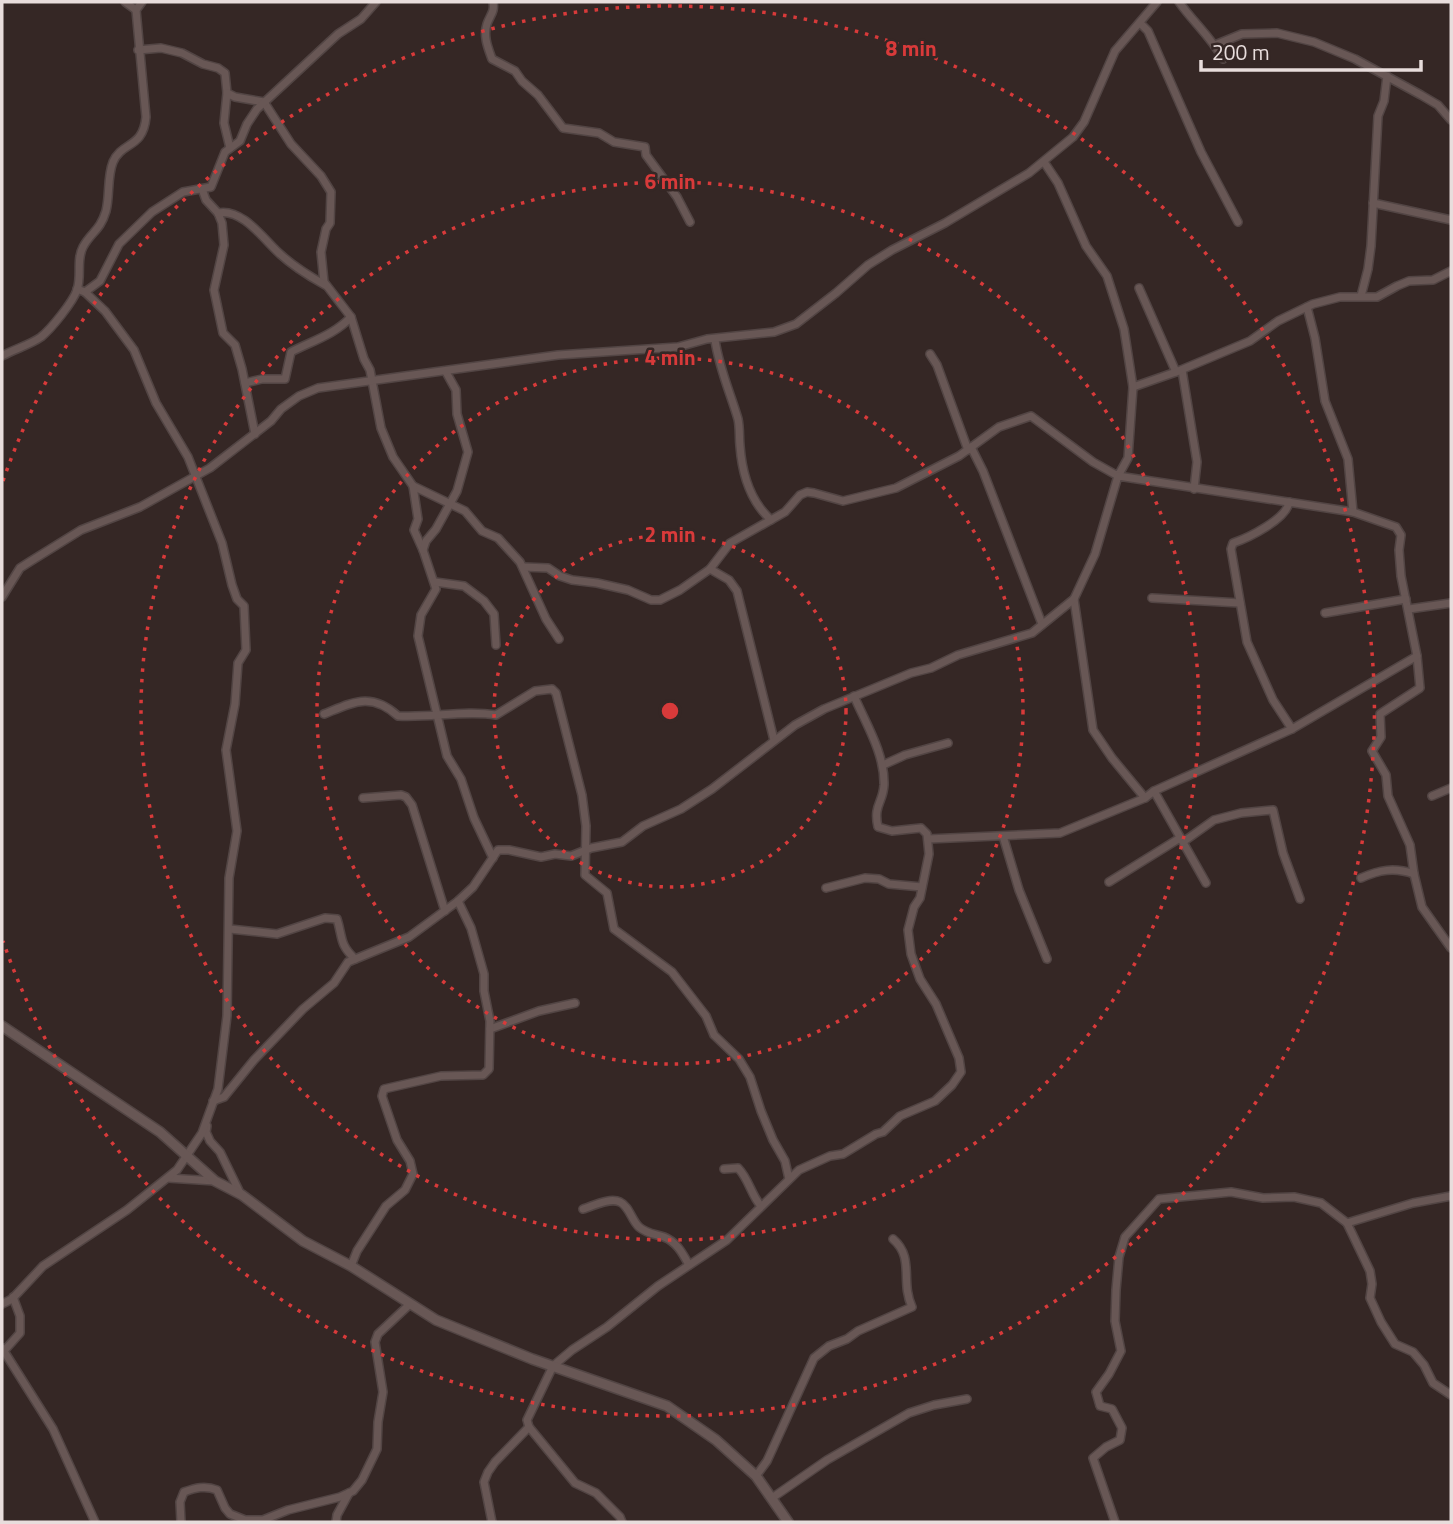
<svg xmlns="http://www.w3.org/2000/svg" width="1453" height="1524" viewBox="0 0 1453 1524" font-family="'Titillium Web',sans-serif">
<rect width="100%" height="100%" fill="#352725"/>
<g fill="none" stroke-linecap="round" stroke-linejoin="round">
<defs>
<g id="minor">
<polyline points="125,2 136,10"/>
<path d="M 493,2 C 495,12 490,15 487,24 C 483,36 488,48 492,59 L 515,71 L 522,81 L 538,95 L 563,128 L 599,133 L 614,142 L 645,147 L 646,155 L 677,197 L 690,222"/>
<path d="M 1179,2 C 1193,22 1211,37 1223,59"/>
<polyline points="1140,23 1148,31 1201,152 1238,222"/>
<polyline points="1215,45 1242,34 1277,33 1314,42 1355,59 1421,95 1438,105 1451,120"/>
<path d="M 138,50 L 161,48 L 182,53 L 203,64 L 218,68 L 225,73 L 227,93 L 235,97 L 264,102 L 291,144 L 321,176 L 331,192 L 330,223 L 326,229 L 321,252 L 324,282 L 351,317 C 334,335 312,341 291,352 L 285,379 L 262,379 L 245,383"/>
<polyline points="227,93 224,123 230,148"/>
<polyline points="202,189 206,200 218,213 222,223 224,245 214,290 223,333 235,345 242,369 255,434"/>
<polyline points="1373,203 1451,220"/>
<path d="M 218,213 C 243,208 264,240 280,254 C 293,266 309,276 325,285"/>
<polyline points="1139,288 1176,372"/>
<polyline points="77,289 85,292 100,281 119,244 152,212 183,192 211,187 225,152 240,141 247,124 257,109 338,34 361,19 376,2"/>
<polyline points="1361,296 1368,269 1371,246 1378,116 1384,101 1387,76"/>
<polyline points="1307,307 1315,338 1325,401 1348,459 1353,512 1396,527 1401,535 1399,550 1401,576 1417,656 1420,688 1380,714 1381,737 1372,751 1386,775 1388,796 1410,845 1414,874 1422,907 1451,948"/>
<polyline points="351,317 364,359 370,370 381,428 393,457 413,486 465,511 482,531 498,538 520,562 546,619 559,639"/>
<path d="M 715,340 C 719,368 730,392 738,419 C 740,428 739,437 740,446 C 742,473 750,501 771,520"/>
<polyline points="930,354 937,365 968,450"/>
<path d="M 2,356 C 14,349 30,345 41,337 C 51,329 73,302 77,290 C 82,276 76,260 83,247 C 91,232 100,231 106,211 C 110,195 107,177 113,162 C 122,141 143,149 146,117 L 136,10 L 142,2"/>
<polyline points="1182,370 1197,462 1194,489"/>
<polyline points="1133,387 1176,372 1250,341 1278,321 1313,304 1340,297 1377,297 1397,286 1409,281 1433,280 1451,271"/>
<polyline points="971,447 983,471 1042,624"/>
<polyline points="413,486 418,519 414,530 423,550 436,589 421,615 418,636 447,756 461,779 474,818 493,858"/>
<path d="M 1289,502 C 1287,519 1248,538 1233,543 L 1231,549 L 1247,642 L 1273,700 L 1292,729"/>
<polyline points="423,550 426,541 436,529 457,491 468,452 457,414 456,390 446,372"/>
<polyline points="523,567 548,568 560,576 572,580 597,583 628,590 651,600 660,600 680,590 710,569 730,543 785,512 800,495 807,492 814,493 843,501 896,488 959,456 999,427 1031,416 1093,462 1118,476 1128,458 1133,387 1124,329 1107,276 1086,246 1058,183 1044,162"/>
<polyline points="710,569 729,580 737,591 774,740"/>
<polyline points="435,582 464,586 484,601 494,614 496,645"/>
<polyline points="2,597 20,568 31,561 81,530 140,507 210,468 271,421 281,409 299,396 318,388 558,355 678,347 707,339 774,332 796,324 836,293 868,265 892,250 945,223 1029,173 1073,137 1084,122 1115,51 1157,2"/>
<polyline points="1152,598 1240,603"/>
<polyline points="1074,599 1093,730 1112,758 1145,798"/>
<polyline points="1409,609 1451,603"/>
<polyline points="1325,613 1406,599"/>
<path d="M 324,714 C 354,702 371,692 398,716 C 431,718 464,710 496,715 L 535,691 L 552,689 L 556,693 L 582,795 L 586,826 L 585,875 L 607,893 L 614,929 L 672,972 L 706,1016 L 714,1035 L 739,1059 L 750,1077 L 761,1111 L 773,1140 L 785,1161 L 789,1179"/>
<polyline points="883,765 905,755 948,743"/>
<polyline points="1154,791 1206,883"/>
<polyline points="1432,796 1451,788"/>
<polyline points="363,798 401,795 406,797 412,805 445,911"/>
<polyline points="1003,836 1019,890 1047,959"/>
<polyline points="928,839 1060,833 1145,798 1154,791 1292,729 1417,656"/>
<polyline points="1183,842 1214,820 1241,813 1273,810 1283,853 1300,899"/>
<path d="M 1361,878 C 1379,870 1394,867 1414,874"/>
<polyline points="1109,882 1180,838"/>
<polyline points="826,888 865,878 879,879 889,884 922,887"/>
<path d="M 230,929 L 277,934 L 325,918 L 337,919 C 343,938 339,944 355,959"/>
<polyline points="490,1029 539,1011 575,1003"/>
<polyline points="213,1101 224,1097 254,1060 303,1009 334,983 348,962 409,937 458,901 473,887 498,850 509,850 541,857 555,854 571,856 591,848 622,842 643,826 681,809 712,789 795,725 824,709 911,673 931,668 958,655 1032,633 1074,599 1095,554 1118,476 1353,512"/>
<polyline points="207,1126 206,1132 210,1141 220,1152 241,1195"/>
<path d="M 724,1169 L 738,1168 C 749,1179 751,1195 761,1206"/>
<polyline points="168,1178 215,1181"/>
<path d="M 583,1209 C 593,1206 610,1197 620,1202 C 629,1206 632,1221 639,1227 C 647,1234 655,1234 664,1237 C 677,1242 683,1254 689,1265"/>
<polyline points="1347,1223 1370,1271 1372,1284 1370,1298 1381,1322 1395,1344 1413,1352 1424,1365 1433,1383 1451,1395"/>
<polyline points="351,1266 357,1251 386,1206 405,1190 413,1174 410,1161 397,1140 382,1096 384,1089 441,1076 483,1075 489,1069 490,1021 484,991 484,974 471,928 458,901"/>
<polyline points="2,1304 12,1299 43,1266 127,1210 177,1170 202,1133 218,1089 227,1016 229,878 237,831 226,750 235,704 238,663 246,650 244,606 237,599 232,585 222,543 188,457 156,403 134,350 105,311 85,292"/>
<polyline points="2,1348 53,1429 95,1522"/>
<polyline points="4,1351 20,1333 20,1316 13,1297"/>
<path d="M 756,1476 L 767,1461 L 814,1358 L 829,1346 L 847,1339 L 858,1331 L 912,1307 C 900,1281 915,1258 893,1239"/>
<polyline points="772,1498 827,1460 909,1413 934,1405 967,1399"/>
<path d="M 181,1522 L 180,1502 L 184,1492 C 195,1488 205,1485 217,1490 L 225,1508 L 230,1514 L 245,1520 L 263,1520 L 288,1510 L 340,1497 L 353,1491 L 362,1480 L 377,1449 L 378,1422 L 383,1392 L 375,1342 L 378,1334 L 410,1304"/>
<polyline points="336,1522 337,1515 349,1493"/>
<polyline points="492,1522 484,1482 488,1472 495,1462 529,1427"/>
<path d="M 622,1522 L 620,1517 L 596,1493 L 575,1483 L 529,1427 L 527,1420 L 553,1366 L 572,1350 L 607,1327 L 658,1286 L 727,1240 L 799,1170 L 830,1156 L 843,1154 L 876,1134 L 883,1132 L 900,1116 L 935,1101 L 952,1085 L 961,1072 L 959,1058 L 936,1004 L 920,979 L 911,954 L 908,930 L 914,907 L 920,898 L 929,854 L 927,834 L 921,828 L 892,831 L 878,827 C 873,805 883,803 884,785 C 885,754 866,724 854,696"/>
<polyline points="1115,1522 1093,1458 1106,1447 1120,1440 1122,1428 1112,1409 1100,1406 1096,1392 1109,1374 1121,1351 1115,1321 1116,1290 1119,1257 1125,1237 1159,1199 1231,1192 1263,1198 1294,1197 1321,1203 1347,1223 1413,1203 1451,1196"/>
</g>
<polyline id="tertiary" points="2,1026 160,1132 215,1181 242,1195 303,1241 351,1266 436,1320 532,1359 667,1406 716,1440 756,1476 788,1522"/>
</defs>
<use href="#minor" stroke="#524544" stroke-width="10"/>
<use href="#tertiary" stroke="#524544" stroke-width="12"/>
<use href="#minor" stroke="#685755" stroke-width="7"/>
<use href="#tertiary" stroke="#685755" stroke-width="9"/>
</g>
<g fill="none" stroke="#d83a3a" stroke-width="3.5" stroke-dasharray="3.5 7">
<circle cx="670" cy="711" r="176"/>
<circle cx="670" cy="711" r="353"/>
<circle cx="670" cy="711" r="529"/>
<path d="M3 481A705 705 0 1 1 3 941"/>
</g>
<circle cx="670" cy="711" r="10" fill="#d83a3a" stroke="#352725" stroke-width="3.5"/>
<g font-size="21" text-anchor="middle" font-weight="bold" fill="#d83a3a" stroke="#352725" stroke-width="5" stroke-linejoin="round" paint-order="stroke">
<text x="911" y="56">8 min</text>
<text x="670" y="189">6 min</text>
<text x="670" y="365">4 min</text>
<text x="670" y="542">2 min</text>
</g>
<rect width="1453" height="1524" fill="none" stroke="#e8dddc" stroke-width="7"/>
<path d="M1201 60v10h220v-10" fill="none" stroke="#e8dddc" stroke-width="3.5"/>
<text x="1212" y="60" font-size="21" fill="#e8dddc" stroke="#352725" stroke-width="5" paint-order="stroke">200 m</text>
</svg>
